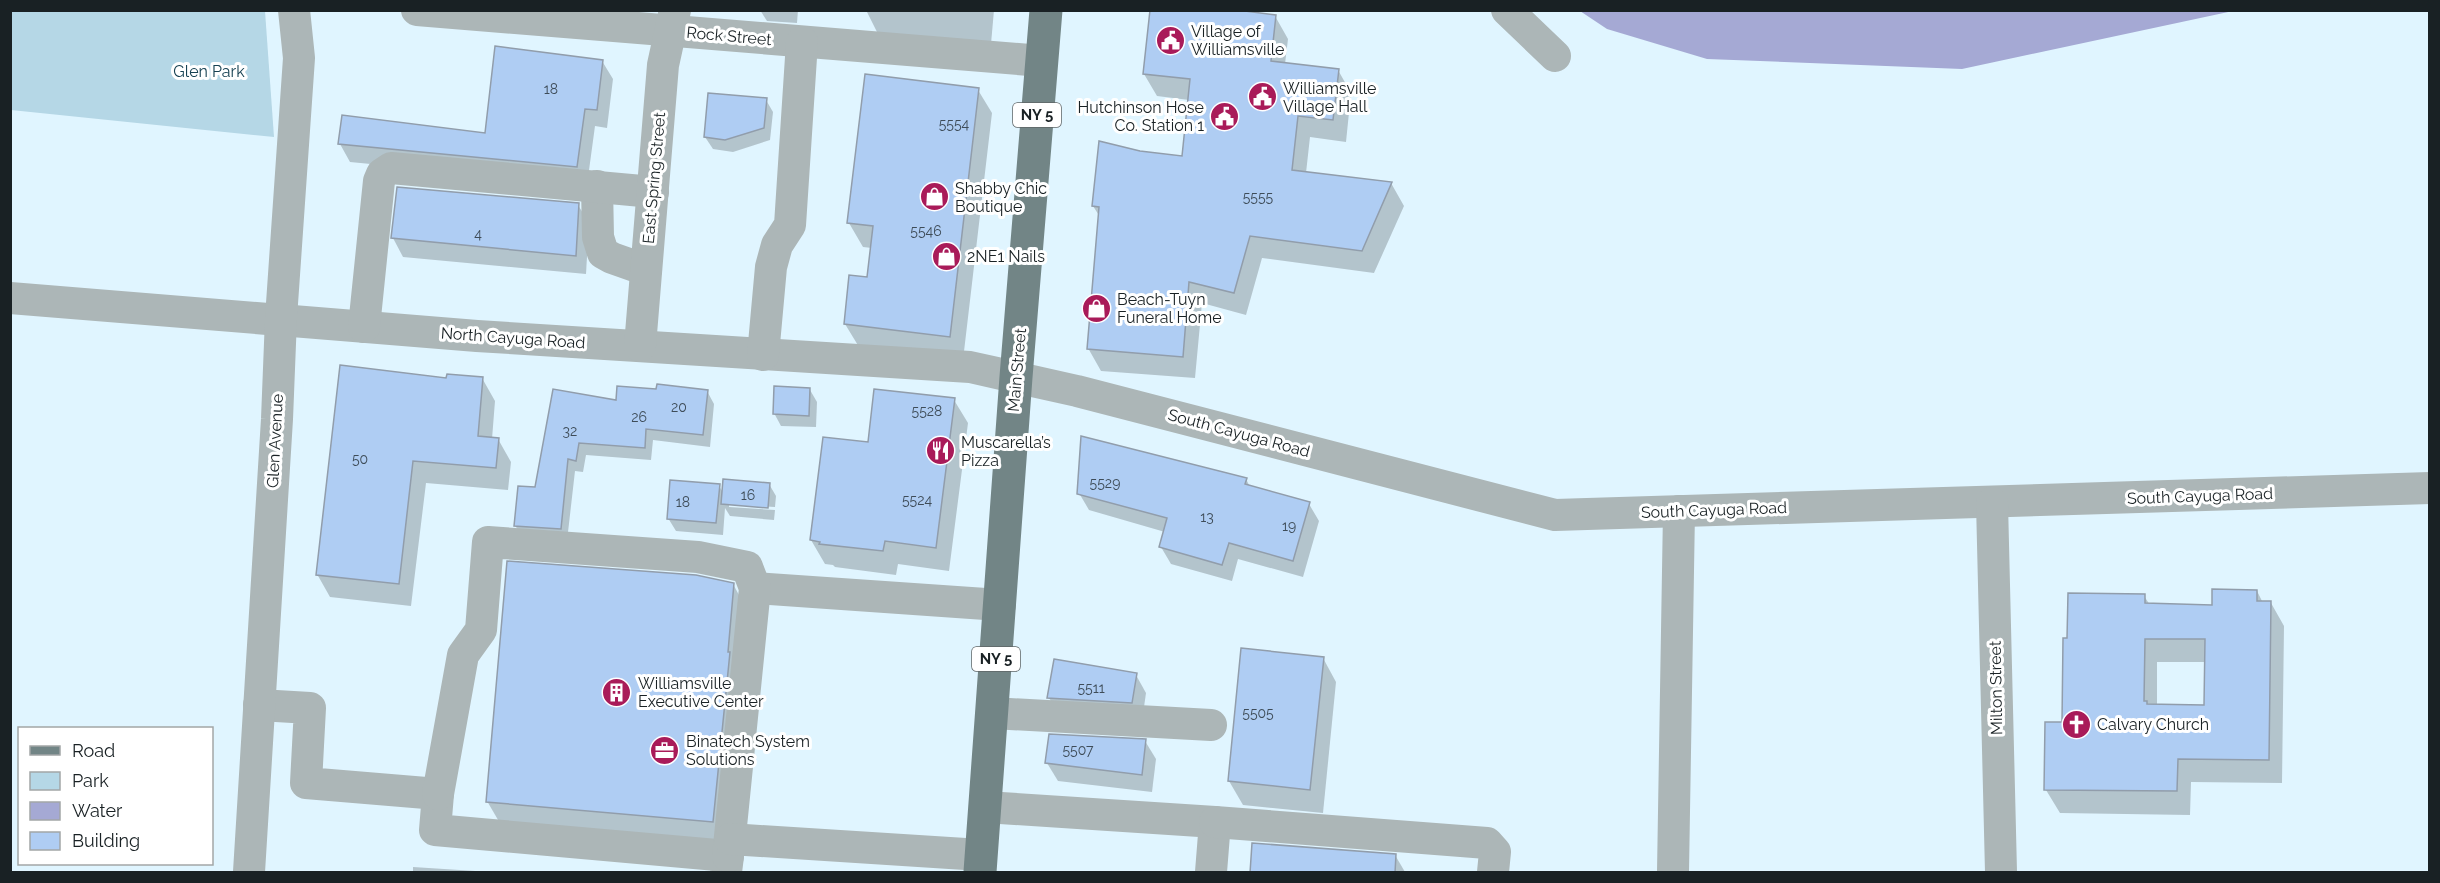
<svg xmlns="http://www.w3.org/2000/svg" width="2440" height="883" viewBox="0 0 2440 883" font-family="Raleway,sans-serif">
<rect width="100%" height="100%" fill="#e0f5ff"/>
<polygon fill="#b5d7e6" points="10,11 265,11 274,137 11,110"/>
<polygon fill="#a5a9d4" points="1580,11 2233,11 1962,69 1707,59 1607,29"/>
<g fill="#0003" fill-rule="evenodd">
<polygon points="760,10 798,10 797,23 767,21"/>
<polygon points="866,10 994,10 991,44 878,34"/>
<polygon points="1275,16 1288,39 1285,64 1338,70 1351,93 1346,142 1310,137 1306,173 1391,183 1404,206 1374,273 1262,258 1246,315 1202,303 1195,378 1101,371 1088,348 1100,217 1093,206 1139,152 1183,158 1189,100 1157,96 1144,74"/>
<polygon points="602,61 613,79 607,128 595,126 587,185 350,162 340,144 486,135"/>
<polygon points="978,90 992,113 963,360 859,347 845,324 868,279 872,248 863,247 849,223"/>
<polygon points="766,100 773,112 770,140 733,152 713,149 705,137"/>
<polygon points="578,205 589,223 586,274 403,257 393,238"/>
<polygon points="482,378 495,401 492,439 498,439 511,462 508,490 426,483 411,606 330,597 317,574 448,379"/>
<polygon points="810,390 817,402 816,427 781,426 774,413"/>
<polygon points="707,391 714,404 710,447 653,440 651,460 586,455 583,472 575,471 567,541 522,538 515,525 537,489 617,402"/>
<polygon points="954,400 968,423 949,571 898,564 896,575 835,567 833,565 825,564 811,540 870,444"/>
<polygon points="1246,479 1250,487 1309,504 1319,521 1303,577 1238,559 1232,581 1171,564 1161,547 1165,532 1089,510 1079,493"/>
<polygon points="769,484 776,496 775,507 729,504 729,507 775,510 774,520 730,516 725,508 723,535 676,531 668,518 719,486 724,494"/>
<polygon points="733,584 746,608 726,845 501,825 487,801"/>
<path d="M 2257,591 L 2263,603 L 2271,603 L 2284,626 L 2282,783 L 2191,782 L 2190,815 L 2060,813 L 2046,790 L 2063,723 L 2069,639 L 2144,596 L 2150,605 L 2213,606 ZM 2157,662 L 2207,662 L 2206,706 L 2157,706 Z"/>
<polygon points="1323,658 1336,682 1323,813 1243,805 1229,781"/>
<polygon points="1136,675 1146,693 1142,721 1060,716 1049,698"/>
<polygon points="1145,741 1156,759 1152,792 1058,781 1047,763"/>
<polygon points="1395,855 1405,872 1251,872"/>
<polygon points="413,867 491,872 413,872"/>
</g>
<g fill="#afcdf3" stroke="#919dab" stroke-width="1.5" fill-rule="evenodd">
<polygon points="1150,10 1237,10 1276,15 1271,61 1339,69 1333,120 1298,116 1292,170 1392,182 1362,251 1250,236 1234,293 1189,282 1183,357 1087,349 1099,207 1092,206 1099,141 1140,151 1182,156 1190,79 1143,74"/>
<polygon points="495,46 603,60 597,110 585,109 577,167 338,144 342,115 485,133"/>
<polygon points="865,74 979,88 950,337 844,324 849,275 867,277 873,226 847,223"/>
<polygon points="708,93 767,98 764,128 725,140 704,137"/>
<polygon points="397,187 579,203 576,256 391,238"/>
<polygon points="340,365 446,378 447,374 483,377 478,436 499,438 496,468 413,461 399,584 316,575"/>
<polygon points="657,384 708,390 703,435 646,429 645,448 579,443 576,461 568,459 561,529 514,526 518,486 535,487 553,389 616,400 617,386 656,389"/>
<polygon points="774,386 810,388 809,416 773,414"/>
<polygon points="874,389 955,398 936,548 885,541 883,551 819,544 820,542 810,540 823,437 868,442"/>
<polygon points="1081,436 1247,478 1245,484 1310,502 1293,561 1229,543 1222,565 1159,547 1167,518 1077,494"/>
<polygon points="723,479 770,483 768,508 721,504"/>
<polygon points="670,480 720,484 716,523 667,519"/>
<polygon points="507,561 696,575 734,583 728,652 730,652 713,822 486,802"/>
<path d="M 2212,589 L 2257,590 L 2257,601 L 2271,601 L 2269,760 L 2178,759 L 2177,791 L 2044,790 L 2045,722 L 2062,722 L 2063,638 L 2067,638 L 2068,593 L 2145,594 L 2145,603 L 2212,605 ZM 2145,639 L 2205,639 L 2204,705 L 2147,704 L 2147,701 L 2144,701 Z"/>
<polygon points="1241,648 1324,657 1310,790 1228,781"/>
<polygon points="1054,659 1137,673 1132,703 1047,698"/>
<polygon points="1049,734 1146,739 1142,775 1045,763"/>
<polygon points="1252,843 1396,854 1395,873 1250,873"/>
</g>
<g fill="none" stroke-linecap="round" stroke-linejoin="round">
<g stroke="#acb6b7" stroke-width="32">
<polyline points="417,10 1042,61"/>
<polyline points="1507,10 1555,56"/>
<polyline points="597,186 598,237 603,253 612,258 646,270"/>
<polyline points="10,298 477,336 970,367 1077,391 1555,515 2430,488"/>
<polyline points="364,327 379,181 382,174 391,168 653,192"/>
<polyline points="640,346 663,65 675,10"/>
<polyline points="763,355 771,267 777,245 790,225 802,42"/>
<polyline points="1992,503 2001,872"/>
<polyline points="755,588 1000,605"/>
<polyline points="259,705 310,708 306,783 438,794 435,830 728,856 726,872"/>
<polyline points="992,713 1211,725"/>
<polyline points="438,794 463,655 481,630 488,542 698,557 747,567 755,588 728,856"/>
<polyline points="985,807 1215,822 1211,872"/>
<polyline points="1215,822 1487,843 1495,852 1493,872"/>
<polyline points="730,839 981,855"/>
<polyline points="249,872 277,419 281,318 299,58 294,10"/>
<polyline points="1673,872 1679,511"/>
</g>
<polyline stroke="#728586" stroke-width="33" points="980,872 1016,377 1046,10"/>
</g>
<defs>
<symbol id="civic-disc" viewBox="-11 -11 22 22"><circle r="9.5" fill="#a91b59" stroke="#fff"/><path d="M-.6-6.5H3V-4.5H.6V-3L4-1V1h2V6H-6V1h2V-1L-.6-3ZM-1.2 2.5V6h2.4V2.5Z" fill="#fff"/></symbol>
<symbol id="shop-disc" viewBox="-11 -11 22 22"><circle r="9.5" fill="#a91b59" stroke="#fff"/><path d="M-5-2.5h2.3a2.7 3.5 0 0 1 5.4 0H5L5.5 6h-11ZM-1.5-2.5h3a1.5 2.3 0 0 0-3 0Z" fill="#fff"/></symbol>
<symbol id="restaurant-disc" viewBox="-11 -11 22 22"><circle r="9.5" fill="#a91b59" stroke="#fff"/><path d="M-5-6h1v4h1v-4h1v4h1v-4h1v5L-1.5 .5V6h-2V.5L-5-1ZM5-6V6H3V1.5H1.5Q1.5-4 5-6Z" fill="#fff"/></symbol>
<symbol id="building-disc" viewBox="-11 -11 22 22"><circle r="9.5" fill="#a91b59" stroke="#fff"/><path d="M-4-6H4V6H1V3H-1V6H-4ZM-2.5-4.3h1.7v1.8h-1.7ZM.8-4.3h1.7v1.8H.8ZM-2.5-1h1.7V.8h-1.7ZM.8-1h1.7V.8H.8Z" fill="#fff"/></symbol>
<symbol id="church-disc" viewBox="-11 -11 22 22"><circle r="9.5" fill="#a91b59" stroke="#fff"/><path d="M-1.2-6h2.4v3.5h3.3v2.4h-3.3V6h-2.4V-.1h-3.3v-2.4h3.3Z" fill="#fff"/></symbol>
<symbol id="office-disc" viewBox="-11 -11 22 22"><circle r="9.5" fill="#a91b59" stroke="#fff"/><path d="M-6-3h4V-5.5h4V-3h4V5H-6ZM-1-4.5V-3h2v-1.5ZM-6 0V1H6V0Z" fill="#fff"/></symbol>
</defs>
<g fill-rule="evenodd">
<use href="#civic-disc" x="1154" y="24" width="33" height="33"/>
<use href="#civic-disc" x="1246" y="80" width="33" height="33"/>
<use href="#civic-disc" x="1208" y="100" width="33" height="33"/>
<use href="#shop-disc" x="918" y="180" width="33" height="33"/>
<use href="#shop-disc" x="930" y="240" width="33" height="33"/>
<use href="#shop-disc" x="1080" y="292" width="33" height="33"/>
<use href="#restaurant-disc" x="924" y="434" width="33" height="33"/>
<use href="#building-disc" x="600" y="676" width="33" height="33"/>
<use href="#church-disc" x="2060" y="708" width="33" height="33"/>
<use href="#office-disc" x="648" y="734" width="33" height="33"/>
</g>
<g text-anchor="middle" dominant-baseline="central" stroke-width="6" stroke-linejoin="round" paint-order="stroke">
<g font-size="14" fill="#3e4c58">
<text x="551" y="89">18</text>
<text x="954" y="124">5554</text>
<text x="1258" y="197">5555</text>
<text x="926" y="231">5546</text>
<text x="478" y="234">4</text>
<text x="679" y="407">20</text>
<text x="927" y="411">5528</text>
<text x="639" y="417">26</text>
<text x="570" y="431">32</text>
<text x="360" y="459">50</text>
<text x="1105" y="483">5529</text>
<text x="748" y="495">16</text>
<text x="917" y="500">5524</text>
<text x="683" y="502">18</text>
<text x="1207" y="517">13</text>
<text x="1289" y="526">19</text>
<text x="1091" y="688">5511</text>
<text x="1258" y="713">5505</text>
<text x="1078" y="750">5507</text>
</g>
<g fill="#fff" stroke="#5e6466" stroke-width="1.5">
<rect x="1013" y="103" width="48" height="24" rx="4.5"/>
<rect x="972" y="647" width="48" height="24" rx="4.5"/>
</g>
<g font-size="15" font-weight="bold" fill="#192124">
<text x="1037" y="115">NY 5</text>
<text x="996" y="659">NY 5</text>
</g>
<g font-size="16" fill="#192124" stroke="#fff" text-anchor="start">
<text x="1191" y="31">Village of<tspan x="1191" dy="18">Williamsville</tspan></text>
<text x="1283" y="88">Williamsville<tspan x="1283" dy="18">Village Hall</tspan></text>
<text x="1204" y="107" text-anchor="end">Hutchinson Hose<tspan x="1204" dy="18">Co. Station 1</tspan></text>
<text x="955" y="188">Shabby Chic<tspan x="955" dy="18">Boutique</tspan></text>
<text x="967" y="256">2NE1 Nails</text>
<text x="1117" y="299">Beach-Tuyn<tspan x="1117" dy="18">Funeral Home</tspan></text>
<text x="961" y="442">Muscarella’s<tspan x="961" dy="18">Pizza</tspan></text>
<text x="638" y="683">Williamsville<tspan x="638" dy="18">Executive Center</tspan></text>
<text x="2097" y="724">Calvary Church</text>
<text x="686" y="741">Binatech System<tspan x="686" dy="18">Solutions</tspan></text>
</g>
<g font-size="16" fill="#192124" stroke="#fff">
<text transform="translate(729 36) rotate(5)">Rock Street</text>
<text transform="translate(654 178) rotate(-85)">East Spring Street</text>
<text transform="translate(513 338) rotate(4)">North Cayuga Road</text>
<text transform="translate(1017 370) rotate(-85)">Main Street</text>
<text transform="translate(1239 433) rotate(15)">South Cayuga Road</text>
<text transform="translate(275 441) rotate(-87)">Glen Avenue</text>
<text transform="translate(2200 496) rotate(-2)">South Cayuga Road</text>
<text transform="translate(1714 510) rotate(-2)">South Cayuga Road</text>
<text transform="translate(1996 688) rotate(-91)">Milton Street</text>
</g>
<g font-size="16" fill="#164152" stroke="#fff">
<text x="209" y="71">Glen Park</text>
</g>
</g>
<rect width="2440" height="883" fill="none" stroke="#192124" stroke-width="24"/>
<rect x="18" y="727" width="195" height="138" fill="#ffffff" stroke="#a3a6a7" stroke-width="1.5"/>
<rect x="30" y="746" width="30" height="9" fill="#728586" stroke="#a3a6a7" stroke-width="1.5"/>
<text x="72" y="757" font-size="18" fill="#192124">Road</text>
<rect x="30" y="772" width="30" height="18" fill="#b5d7e6" stroke="#a3a6a7" stroke-width="1.5"/>
<text x="72" y="787" font-size="18" fill="#192124">Park</text>
<rect x="30" y="802" width="30" height="18" fill="#a5a9d4" stroke="#a3a6a7" stroke-width="1.5"/>
<text x="72" y="817" font-size="18" fill="#192124">Water</text>
<rect x="30" y="832" width="30" height="18" fill="#afcdf3" stroke="#a3a6a7" stroke-width="1.5"/>
<text x="72" y="847" font-size="18" fill="#192124">Building</text>
</svg>
